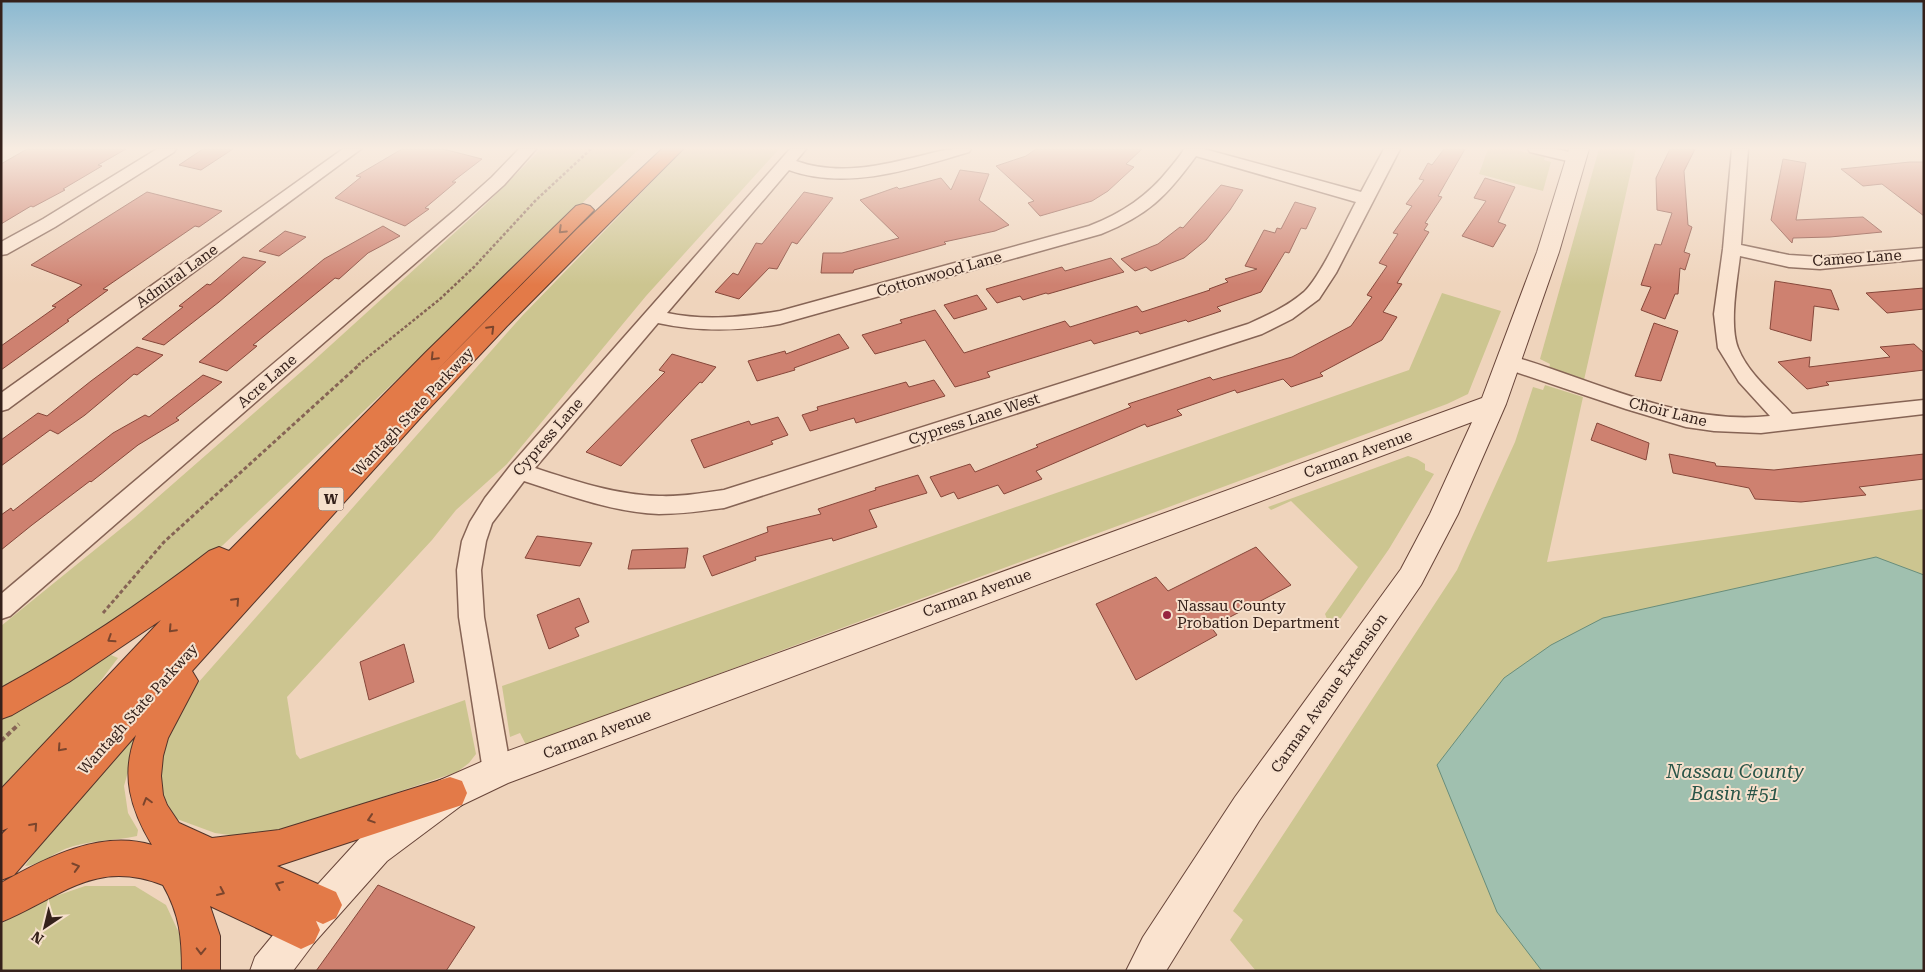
<svg xmlns="http://www.w3.org/2000/svg" width="1925" height="972" viewBox="0 0 1925 972" font-family="'Roboto Serif',serif">
<rect width="100%" height="100%" fill="#efd4bc"/>
<g fill="#ccc590">
<polygon points="541,149 639,149 223,545 182,579 1,696 1,626 134,518 310,364 483,207"/>
<polygon points="684,149 779,149 646,296 507,464 456,510 432,540 287,697 296,754 300,759 465,700 476,754 469,763 457,772 270,835 244,837 215,833 177,819 162,795 159,758 182,701 522,316"/>
<polygon points="1488,149 1511,149 1545,157 1544,160 1551,162 1543,191 1479,174"/>
<polygon points="1599,149 1636,149 1584,380 1549,369 1550,364 1540,359"/>
<polygon points="1442,293 1501,311 1468,394 1447,404 526,745 520,733 510,737 502,686 1409,370"/>
<polygon points="1545,385 1583,397 1547,562 1924,509 1924,971 1256,971 1230,940 1243,920 1233,911 1457,570 1515,442 1533,387 1543,390"/>
<polygon points="1408,456 1417,459 1425,464 1425,470 1434,474 1389,549 1336,625 1329,624 1325,614 1358,567 1291,501 1271,510 1268,507"/>
<polygon points="111,655 118,658 83,704 1,794 1,717"/>
<path d="M 152,713 L 133,754 L 124,786 L 128,813 L 138,830 L 137,836 C 113,841 88,840 65,849 C 51,855 40,865 25,866 L 75,796 Z"/>
<polygon points="85,886 135,886 166,905 186,948 184,971 1,971 1,924 30,905"/>
</g>
<polygon fill="#a0c0af" stroke="#688d7b" points="1876,557 1924,575 1924,971 1542,971 1497,912 1437,765 1504,678 1551,645 1603,618"/>
<g fill="#ce8170" stroke="#86473a">
<polygon points="27,149 126,149 98,165 102,166 63,189 65,190 33,207 31,206 1,224 1,164"/>
<polygon points="203,149 233,149 201,170 179,165"/>
<polygon points="402,149 443,149 482,159 452,182 456,182 425,208 429,209 405,226 335,198 361,177 356,176"/>
<polygon points="1036,149 1142,149 1126,164 1134,167 1108,191 1092,201 1040,216 1028,203 1034,201 996,166 1026,156"/>
<polygon points="1444,149 1465,149 1438,196 1442,197 1425,223 1428,224 1424,230 1429,232 1397,283 1402,284 1383,312 1397,317 1382,340 1320,373 1323,376 1291,387 1283,379 1237,393 1235,390 1177,410 1182,415 1147,427 1145,424 1036,471 1042,479 1004,494 998,485 958,499 954,492 941,497 930,477 970,464 975,472 1038,447 1036,445 1131,407 1128,404 1210,377 1213,380 1292,357 1351,326 1372,297 1367,295 1387,266 1379,263 1398,234 1393,233 1412,206 1406,204 1424,180 1419,179 1428,163 1432,165"/>
<polygon points="1670,149 1695,149 1684,171 1688,225 1692,227 1684,252 1690,254 1685,270 1680,268 1678,294 1675,294 1665,319 1641,310 1651,287 1641,285 1655,244 1661,245 1672,213 1657,210 1656,178"/>
<polygon points="1783,159 1806,163 1796,220 1863,217 1882,232 1830,237 1793,238 1792,243 1771,220"/>
<polygon points="1910,162 1924,162 1924,216 1882,184 1863,186 1841,169"/>
<polygon points="960,170 989,174 979,200 1009,225 995,231 944,242 946,244 854,270 853,273 821,273 823,253 842,253 899,238 860,200 897,187 899,189 941,178 951,190"/>
<polygon points="1485,178 1515,187 1498,222 1506,225 1493,247 1462,236 1486,201 1474,198"/>
<polygon points="1221,185 1243,190 1230,210 1206,240 1184,258 1151,271 1146,267 1135,271 1121,259 1158,244 1180,227 1183,228"/>
<polygon points="147,192 222,211 199,227 195,226 103,289 108,290 67,320 69,321 1,370 1,346 56,307 52,306 82,285 31,265"/>
<polygon points="804,192 833,198 797,244 792,242 777,269 769,268 739,299 715,292 733,273 738,275 756,243 762,244"/>
<polygon points="1295,202 1316,208 1306,229 1301,228 1289,253 1285,252 1261,292 1217,307 1221,311 1188,322 1186,320 1140,334 1138,331 1094,344 1091,340 987,372 990,377 955,387 925,340 875,354 862,335 902,323 900,320 935,310 964,353 1065,321 1070,327 1137,306 1142,312 1210,290 1209,289 1228,282 1225,279 1257,269 1245,266 1264,230 1275,233 1277,228 1281,229"/>
<polygon points="383,226 400,236 368,253 339,279 335,278 253,345 257,346 227,371 199,362 324,259"/>
<polygon points="285,231 306,237 279,256 259,251"/>
<polygon points="243,257 266,262 219,302 164,345 142,339 183,307 179,306 207,284 210,285"/>
<polygon points="1111,258 1124,272 1048,294 1046,293 1023,300 1020,296 997,303 986,289 1062,267 1065,271"/>
<polygon points="1775,281 1831,290 1839,310 1814,306 1811,341 1770,329"/>
<polygon points="1924,288 1924,309 1887,313 1866,293"/>
<polygon points="977,295 987,309 954,319 944,305"/>
<polygon points="1654,323 1678,331 1661,381 1635,376"/>
<polygon points="839,334 849,348 794,368 795,370 757,381 748,361 785,351 786,354"/>
<polygon points="1914,344 1924,353 1924,370 1826,382 1829,385 1807,389 1778,362 1810,357 1809,367 1890,357 1880,347"/>
<polygon points="137,347 163,355 137,375 134,374 85,415 58,434 50,430 1,466 1,440 38,413 47,416 91,381"/>
<polygon points="672,354 716,367 702,383 700,382 621,466 586,452 665,372 659,370"/>
<polygon points="203,375 222,382 176,418 179,420 138,445 91,482 90,481 32,525 1,550 1,515 11,508 13,511 113,433 145,415 149,417"/>
<polygon points="934,380 945,396 856,423 854,418 810,431 802,415 818,410 817,407 906,382 909,387"/>
<polygon points="778,417 788,435 771,441 773,444 704,468 691,440 749,421 751,425"/>
<polygon points="1597,423 1649,443 1646,460 1591,440"/>
<polygon points="1669,454 1715,463 1716,466 1774,470 1924,454 1924,479 1859,487 1866,495 1801,502 1755,499 1749,488 1673,473"/>
<polygon points="918,475 927,493 869,510 877,527 833,541 832,538 755,557 756,560 712,576 703,556 768,532 767,527 821,514 818,509 876,490 875,488"/>
<polygon points="537,536 592,543 580,566 525,558"/>
<polygon points="1256,547 1291,585 1211,627 1217,635 1136,680 1096,604 1156,577 1168,591"/>
<polygon points="688,548 685,568 628,569 632,550"/>
<polygon points="579,598 589,622 575,628 579,636 549,649 537,615"/>
<polygon points="404,644 414,682 369,700 360,662"/>
<polygon points="378,885 475,927 446,971 316,971"/>
</g>
<g fill="none" stroke-linecap="round" stroke-linejoin="round">
<defs>
<g id="street">
<polygon points="157,149 176,149 174,152 55,227 7,254 1,255 1,242 43,219"/>
<polygon points="343,149 361,149 8,409 1,411 1,393"/>
<polygon points="519,149 536,149 504,185 466,219 10,616 1,619 1,594 454,211 492,177"/>
<path d="M 790,149 L 806,149 L 796,161 C 832,174 871,168 907,159 C 929,154 948,147 971,149 L 969,152 C 912,169 847,191 789,170 L 667,313 C 705,321 742,317 780,311 L 1089,226 C 1122,213 1148,196 1170,168 C 1175,162 1181,155 1184,149 L 1204,149 L 1361,192 L 1384,149 L 1400,149 L 1336,273 L 1319,299 L 1292,319 L 1262,334 L 724,508 C 702,511 681,514 659,514 C 612,512 567,495 524,481 L 492,523 L 486,541 L 481,570 L 484,617 L 511,771 L 507,780 L 497,784 L 487,780 L 483,771 L 459,617 L 457,570 L 462,541 L 470,522 L 485,498 L 511,465 ZM 1196,156 L 1356,202 C 1344,224 1321,276 1304,292 C 1288,306 1268,315 1248,324 L 724,490 C 702,493 681,497 659,496 C 616,495 575,481 535,468 L 658,323 C 700,332 738,331 780,324 L 1101,234 C 1148,215 1166,197 1196,156 Z"/>
<polygon points="1528,149 1556,149 1582,155 1584,158 1582,161 1576,163 1530,152"/>
<path d="M 1732,149 L 1748,149 L 1741,245 L 1789,255 L 1820,257 L 1924,248 L 1924,259 L 1820,269 L 1789,267 L 1740,256 C 1737,281 1729,325 1738,348 C 1748,374 1774,394 1792,414 L 1924,400 L 1924,414 L 1761,433 L 1714,431 L 1686,427 L 1626,409 L 1501,367 L 1498,362 L 1501,357 L 1508,355 C 1593,379 1679,426 1770,416 L 1739,382 L 1718,348 L 1714,314 L 1723,249 Z"/>
</g>
<polygon id="secondary" points="1569,149 1589,149 1559,252 1506,404 1458,514 1421,585 1259,821 1166,971 1126,971 1143,937 1235,797 1401,569 1430,514 1472,422 508,783 462,805 387,861 314,943 293,971 250,971 255,957 288,917 361,837 438,781 497,755 1482,398 1537,252"/>
<path id="highway" d="M 662,149 L 683,149 L 507,326 L 423,415 L 192,671 L 198,681 L 168,738 L 163,756 L 161,776 L 163,795 L 167,805 L 179,823 L 212,838 L 279,830 L 450,777 L 462,781 L 467,793 L 462,805 L 277,866 L 336,892 L 342,905 L 336,918 L 323,924 L 316,921 L 320,930 L 314,943 L 301,949 L 210,906 L 220,936 L 220,971 L 182,971 C 182,938 180,915 163,885 C 94,858 60,898 1,922 L 1,883 C 45,858 101,829 152,845 C 131,810 120,775 136,735 L 14,875 L 1,880 L 1,835 L 8,828 L 1,831 L 1,789 L 161,620 L 69,682 L 12,715 L 1,719 L 1,688 C 74,648 143,602 209,551 L 219,547 L 229,551 L 426,352 L 576,206 L 583,204 L 590,206 L 594,210 L 437,370 L 577,229 Z"/>
</defs>
<use href="#street" stroke="#866455" stroke-width="3"/>
<use href="#secondary" stroke="#684539" stroke-width="2"/>
<use href="#highway" stroke="#53342a" stroke-width="2"/>
<polyline stroke="#866455" stroke-width="2.5" stroke-dasharray="3 2" stroke-linecap="butt" points="358,365 440,299 474,267 536,200 591,149"/>
<polyline stroke="#866455" stroke-width="3" stroke-dasharray="4 2.5" stroke-linecap="butt" points="103,613 164,542 360,364"/>
<polyline stroke="#866455" stroke-width="4" stroke-dasharray="5 3" stroke-linecap="butt" points="1,741 19,724"/>
<use href="#street" fill="#fae3cf" fill-rule="evenodd"/>
<use href="#secondary" fill="#fae3cf" fill-rule="evenodd"/>
<use href="#highway" fill="#e37a48" fill-rule="evenodd"/>
</g>
<defs><path id="oneway-chevron" d="M-2-3.5L2.5 0L-2 3.5" fill="none" stroke-width="1.6" stroke-linecap="round" stroke-linejoin="round" transform="scale(1.25)"/></defs>
<g stroke="#7b452d">
<use href="#oneway-chevron" transform="translate(562 230) rotate(136)"/>
<use href="#oneway-chevron" transform="translate(491 329) rotate(-45)"/>
<use href="#oneway-chevron" transform="translate(434 357) rotate(134)"/>
<use href="#oneway-chevron" transform="translate(236 601) rotate(-47)"/>
<use href="#oneway-chevron" transform="translate(172 629) rotate(133)"/>
<use href="#oneway-chevron" transform="translate(111 639) rotate(147)"/>
<use href="#oneway-chevron" transform="translate(61 748) rotate(132)"/>
<use href="#oneway-chevron" transform="translate(147 801) rotate(-106)"/>
<use href="#oneway-chevron" transform="translate(371 819) rotate(162)"/>
<use href="#oneway-chevron" transform="translate(34 826) rotate(-48)"/>
<use href="#oneway-chevron" transform="translate(76 867) rotate(-16)"/>
<use href="#oneway-chevron" transform="translate(279 885) rotate(-156)"/>
<use href="#oneway-chevron" transform="translate(221 892) rotate(25)"/>
<use href="#oneway-chevron" transform="translate(201 951) rotate(91)"/>
</g>
<linearGradient id="sky" x2="0" y2="1"><stop stop-color="#8bb9d1"/><stop offset="0.52" stop-color="#f8ece1"/><stop offset="1" stop-color="#f8ece1" stop-opacity="0"/></linearGradient>
<rect width="1925" height="285" fill="url(#sky)"/>
<circle fill="#972440" stroke="#f6e0cc" stroke-width="2" cx="1167" cy="615" r="5"/>
<g text-anchor="middle" dominant-baseline="central" stroke-width="4" stroke-linejoin="round" paint-order="stroke">
<rect fill="#f6e0cc" stroke="#6f5a50" stroke-width="1" x="318.5" y="487.5" width="25" height="23" rx="4"/>
<g font-size="14" font-weight="bold" fill="#35211b">
<text x="331" y="499">W</text>
</g>
<g font-size="15" fill="#35211b" stroke="#f6e0cc">
<text transform="translate(1857 258) rotate(-4)">Cameo Lane</text>
<text transform="translate(939 274) rotate(-16)">Cottonwood Lane</text>
<text transform="translate(177 276) rotate(-36)">Admiral Lane</text>
<text transform="translate(267 381) rotate(-41)">Acre Lane</text>
<text transform="translate(413 412) rotate(-47)">Wantagh State Parkway</text>
<text transform="translate(1668 412) rotate(14)">Choir Lane</text>
<text transform="translate(974 419) rotate(-18)">Cypress Lane West</text>
<text transform="translate(548 437) rotate(-49)">Cypress Lane</text>
<text transform="translate(1358 454) rotate(-20)">Carman Avenue</text>
<text transform="translate(977 593) rotate(-20)">Carman Avenue</text>
<text transform="translate(1329 693) rotate(-55)">Carman Avenue Extension</text>
<text transform="translate(138 709) rotate(-48)">Wantagh State Parkway</text>
<text transform="translate(597 734) rotate(-21)">Carman Avenue</text>
</g>
<g font-size="15" fill="#35211b" stroke="#f6e0cc" text-anchor="start">
<text x="1177" y="606">Nassau County<tspan x="1177" dy="17">Probation Department</tspan></text>
</g>
<g font-size="19" font-style="italic" fill="#295548" stroke="#f6e0cc">
<text x="1735" y="771">Nassau County<tspan x="1735" dy="22">Basin #51</tspan></text>
</g>
</g>
<rect width="1925" height="972" fill="none" stroke="#35211b" stroke-width="5"/>
<g transform="translate(45 927) rotate(215)" stroke="#f6e0cc" stroke-width="4" paint-order="stroke">
<path d="M0-4L9 19L0 12L-9 19Z" fill="#35211b"/>
<text y="-8" font-size="14" font-weight="bold" text-anchor="middle" fill="#35211b">N</text>
</g>
</svg>
